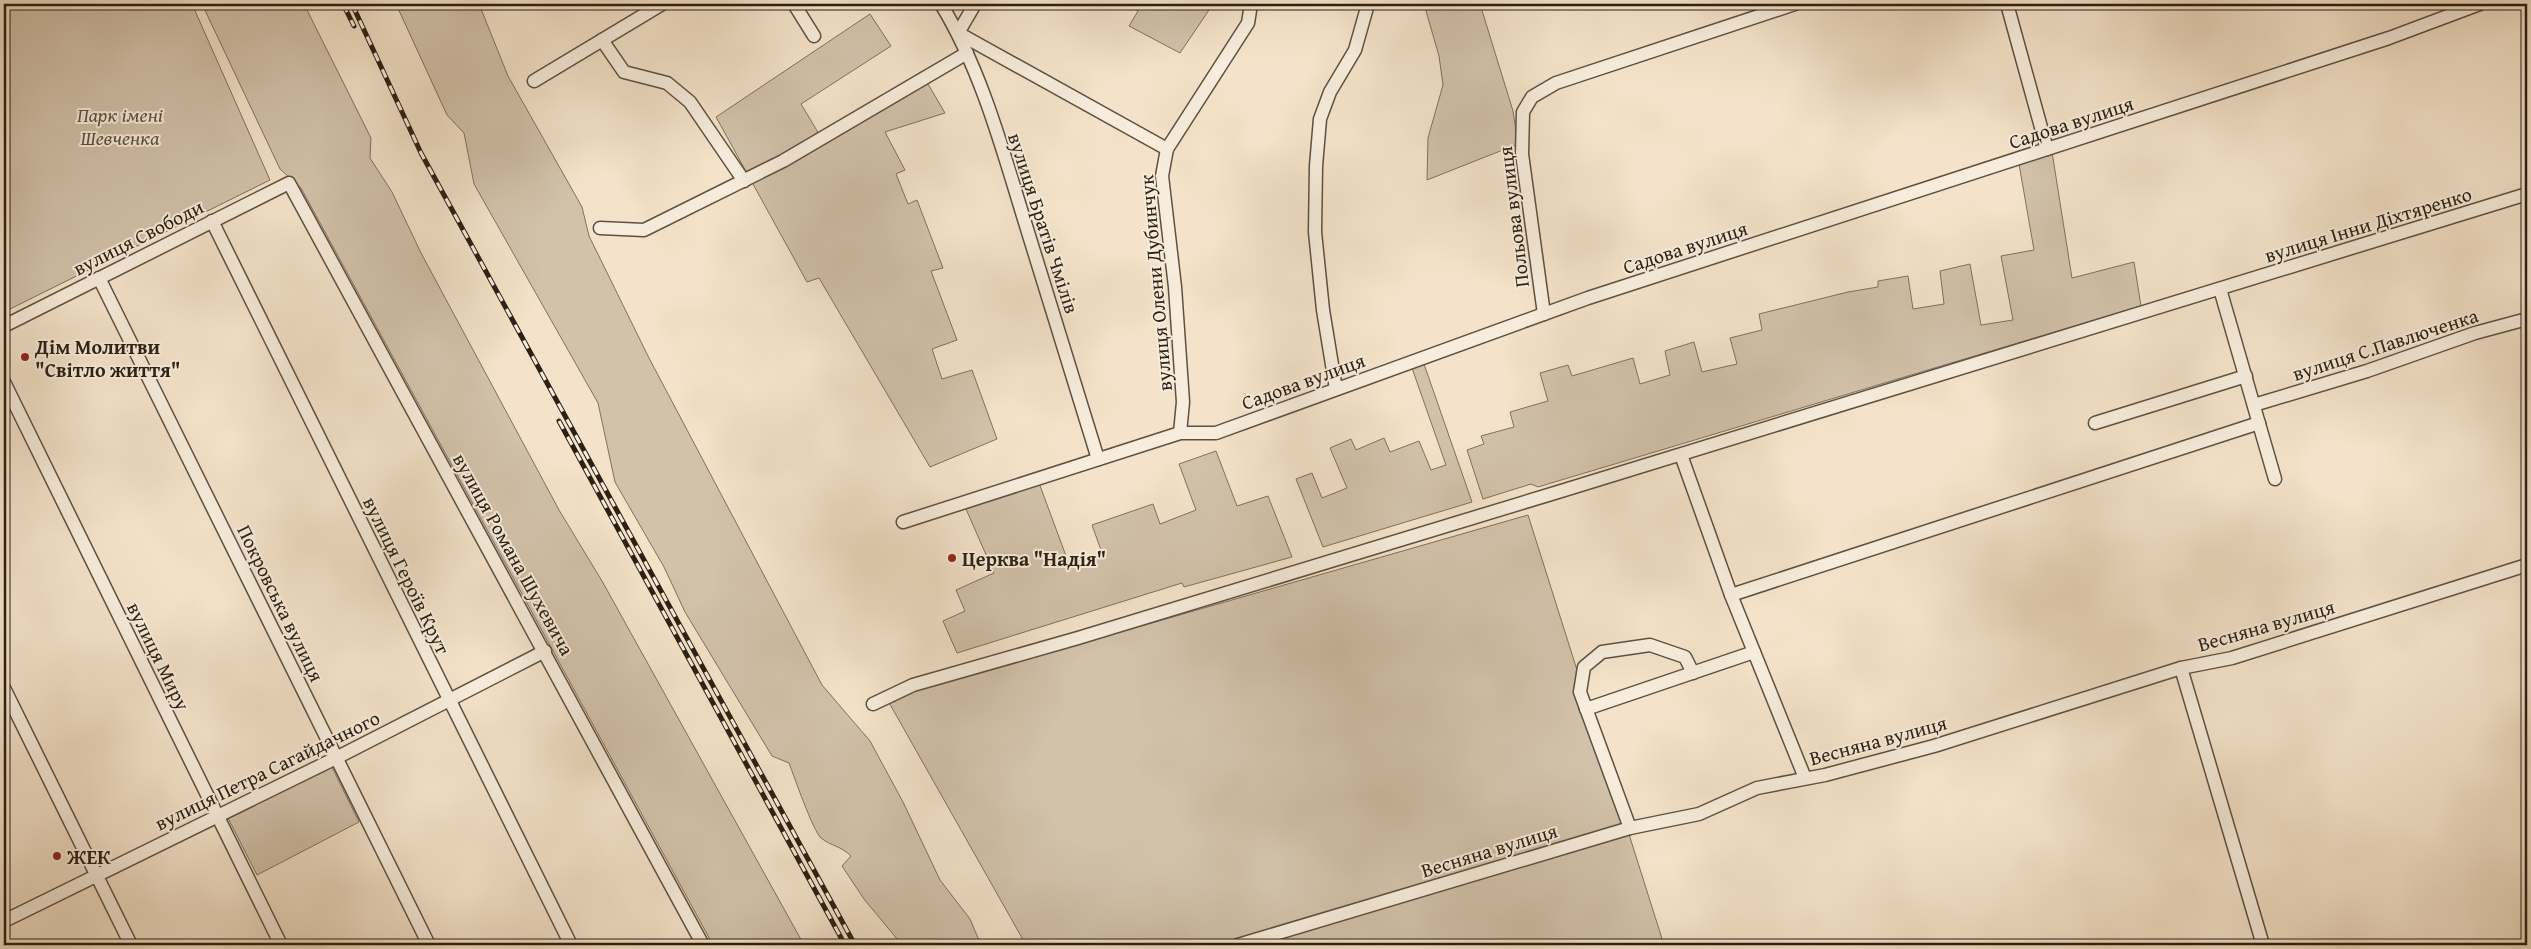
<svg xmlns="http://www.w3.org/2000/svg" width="2531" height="949" viewBox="0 0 2531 949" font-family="'Gentium Book Plus',serif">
<rect width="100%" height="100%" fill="#f4e3ca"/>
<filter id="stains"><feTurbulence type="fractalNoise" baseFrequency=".004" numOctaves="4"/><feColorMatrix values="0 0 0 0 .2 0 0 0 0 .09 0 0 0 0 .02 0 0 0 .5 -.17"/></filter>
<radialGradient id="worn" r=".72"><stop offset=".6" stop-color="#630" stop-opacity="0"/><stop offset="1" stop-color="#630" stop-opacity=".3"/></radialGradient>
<g fill="#d2c2ab" stroke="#7f705f">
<polygon points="4,4 192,4 270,180 4,312"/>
<polygon points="202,4 304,4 371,138 370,158 392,192 421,253 559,510 602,581 804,945 713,945 301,188 280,169"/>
<path d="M 396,4 L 479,4 L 508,76 L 582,207 L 589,236 L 649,358 L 822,685 L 870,741 L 903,802 L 940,880 L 970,919 L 981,945 L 902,945 L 864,899 L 842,866 L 851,856 C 841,846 831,846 821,838 C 813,831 794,776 789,763 L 772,756 L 685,612 L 664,567 L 615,482 L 598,403 L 474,184 L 464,133 L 447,115 Z"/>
<polygon points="1129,4 1213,4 1180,53 1129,26 1138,11"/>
<polygon points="1424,4 1480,4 1513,111 1518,144 1427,180 1428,138 1443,85 1439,56"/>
<polygon points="870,14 891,46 801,104 819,134 921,72 945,113 885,132 905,170 896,174 908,204 917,200 943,268 931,271 957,340 932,349 942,379 972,370 997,439 930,467 819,278 807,282 716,117"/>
<polygon points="2052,152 2072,278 2134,262 2141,306 1538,487 1531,484 1483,499 1467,450 1484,444 1481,436 1514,427 1510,412 1548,401 1540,373 1568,365 1572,376 1633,358 1640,384 1670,375 1665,351 1694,342 1702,372 1737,364 1730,338 1762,330 1759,314 1848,292 1878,287 1878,281 1908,276 1913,309 1944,304 1940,271 1970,264 1981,325 2013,320 2001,256 2034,250 2019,164"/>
<polygon points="1424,364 1472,502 1323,547 1296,479 1312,473 1322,498 1347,488 1330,448 1351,439 1356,450 1384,438 1390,452 1419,441 1431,470 1446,465 1412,368"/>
<polygon points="1216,451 1237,506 1268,496 1292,557 1184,587 1182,583 957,653 943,621 965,611 956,590 994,573 966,509 1039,483 1069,564 1102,553 1092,525 1153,504 1160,524 1196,510 1179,464"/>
<polygon points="1528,515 1664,945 1026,945 887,699"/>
<polygon points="332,767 359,822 257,875 228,818"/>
</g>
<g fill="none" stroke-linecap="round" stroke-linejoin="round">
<defs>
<g id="minor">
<polyline points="794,4 814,36"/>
<path d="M 941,4 C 980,68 1001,144 1023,216 C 1048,297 1073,378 1098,459"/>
<polyline points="975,4 958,33 1167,149"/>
<polyline points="2007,4 2047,149"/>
<polyline points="602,40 624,72 667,83 690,102 744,181"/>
<polyline points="534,81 662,4"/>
<polyline points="212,221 571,945"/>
<polyline points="600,228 644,230 783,161 967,53"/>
<polyline points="99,278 429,945"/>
<polyline points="2220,289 2275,479"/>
<polyline points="1544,314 1522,154 1523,112 1532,97 1556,83 1795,4"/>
<polyline points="4,326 289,183 703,945"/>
<polyline points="4,382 281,945"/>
<polyline points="1336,389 1323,310 1315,232 1316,166 1320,119 1330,92 1355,50 1368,4"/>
<polyline points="2254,405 2367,371 2475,333 2527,319"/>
<polyline points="2095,423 2246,376"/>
<polyline points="1180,433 1183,402 1175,287 1162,176 1167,149 1248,23 1251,4"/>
<polyline points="1681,455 1731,595 1805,778"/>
<polyline points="903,522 1180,433 1216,433 1588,298 2389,38 2480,4"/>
<polyline points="1731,595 2259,423"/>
<polyline points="2181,668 2263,945"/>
<polyline points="4,688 131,945"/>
<polyline points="873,704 913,685 1078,638 1558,492 2527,194"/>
<polyline points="1586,709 1754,652"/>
<polyline points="1630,828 1580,692 1584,667 1602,652 1650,645 1685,657 1693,673"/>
<polyline points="4,921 336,758 545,651"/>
<polyline points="1238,945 1630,828 1699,814 1757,788 1825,775 1934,746 2181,668 2232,658 2527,565"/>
</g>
</defs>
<use href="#minor" stroke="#5e5041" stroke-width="15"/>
<use href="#minor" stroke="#f8eddd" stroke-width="12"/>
<defs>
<g id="rail">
<polyline points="343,4 354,26"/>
<polyline points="352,4 421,153 855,945"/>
<polyline points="559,421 845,945"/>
</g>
</defs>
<use href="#rail" stroke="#2c1f13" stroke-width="5"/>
<use href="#rail" stroke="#f8eddd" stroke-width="3" stroke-dasharray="9" stroke-linecap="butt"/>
</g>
<g fill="#8f2418" stroke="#f8eddd" stroke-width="2">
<circle cx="25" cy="357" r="5"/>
<circle cx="952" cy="558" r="5"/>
<circle cx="57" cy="856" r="5"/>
</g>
<g text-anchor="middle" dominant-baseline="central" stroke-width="4" stroke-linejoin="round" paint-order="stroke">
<g font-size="20" font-style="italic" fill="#5e5041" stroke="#f8eddd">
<text x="120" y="114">Парк імені<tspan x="120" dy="23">Шевченка</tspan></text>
</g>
<g font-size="20" fill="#2c1f13" stroke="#f8eddd">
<text transform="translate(2071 122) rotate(-18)">Садова вулиця</text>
<text transform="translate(1513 217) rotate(-97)">Польова вулиця</text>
<text transform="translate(1044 223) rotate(72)">вулиця Братів Чмілів</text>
<text transform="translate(2368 224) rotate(-17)">вулиця Інни Діхтяренко</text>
<text transform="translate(138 237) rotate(-27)">вулиця Свободи</text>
<text transform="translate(1685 247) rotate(-18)">Садова вулиця</text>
<text transform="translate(1155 283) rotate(-95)">вулиця Олени Дубинчук</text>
<text transform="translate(2385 344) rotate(-18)">вулиця С.Павлюченка</text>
<text transform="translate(1303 381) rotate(-20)">Садова вулиця</text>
<text transform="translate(514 554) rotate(61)">вулиця Романа Шухевича</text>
<text transform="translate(407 575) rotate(64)">вулиця Героїв Крут</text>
<text transform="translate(281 603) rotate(64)">Покровська вулиця</text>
<text transform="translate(2266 625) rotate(-16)">Весняна вулиця</text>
<text transform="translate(159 656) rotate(64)">вулиця Миру</text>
<text transform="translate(1878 740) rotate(-15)">Весняна вулиця</text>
<text transform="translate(267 770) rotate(-26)">вулиця Петра Сагайдачного</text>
<text transform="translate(1489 850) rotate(-17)">Весняна вулиця</text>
</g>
<g font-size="20" font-weight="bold" fill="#2c1f13" stroke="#f8eddd" text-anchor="start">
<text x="35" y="346">Дім Молитви<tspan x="35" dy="23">"Світло життя"</tspan></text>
<text x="962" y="558">Церква "Надія"</text>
<text x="67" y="856">ЖЕК</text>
</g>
</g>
<rect width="2531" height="949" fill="none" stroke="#f4e3ca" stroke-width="20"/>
<rect x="5" y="5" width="2521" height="939" fill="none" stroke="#2c1f13" stroke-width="2.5"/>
<rect x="10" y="10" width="2511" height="929" fill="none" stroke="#2c1f13"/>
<rect width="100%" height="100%" filter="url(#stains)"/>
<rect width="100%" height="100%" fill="url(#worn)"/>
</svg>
